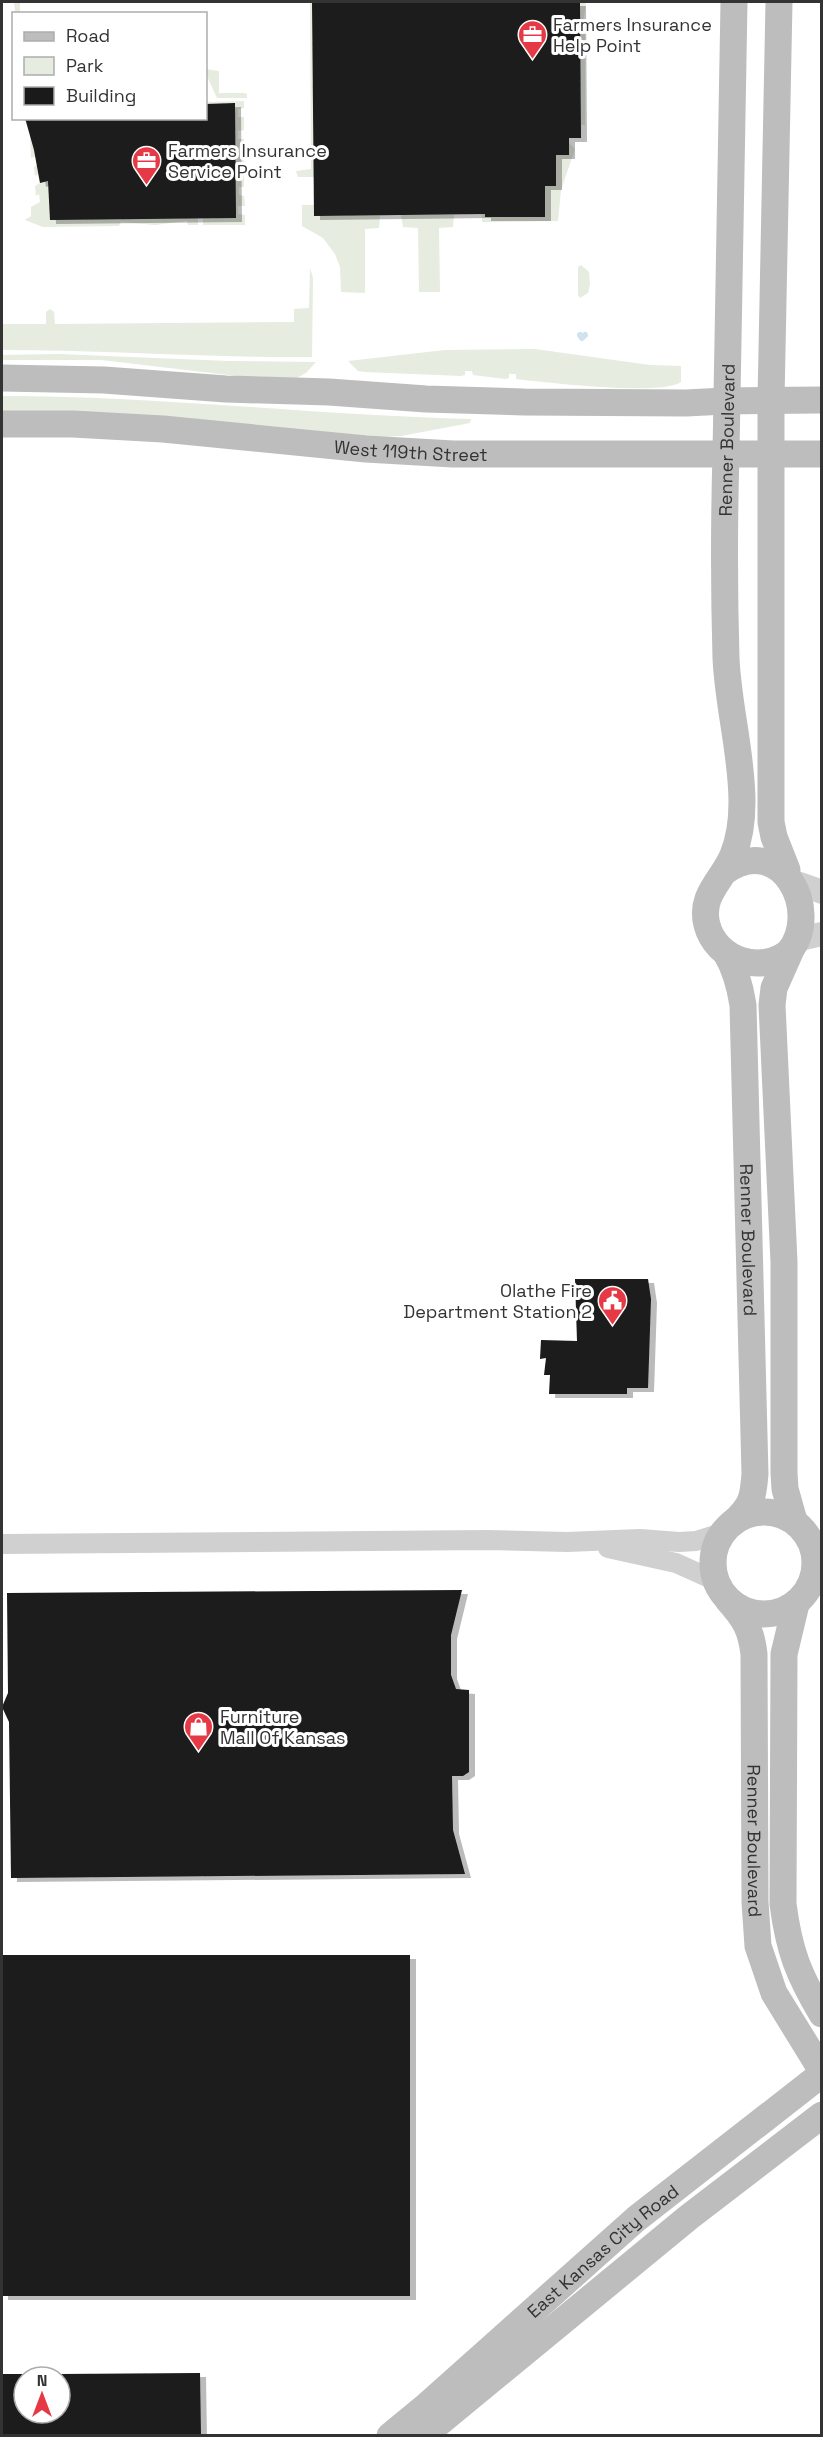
<svg xmlns="http://www.w3.org/2000/svg" width="823" height="2437" viewBox="0 0 823 2437" font-family="'Space Grotesk',sans-serif">
<defs>
<filter id="shadow"><feDropShadow dx="6" dy="4" stdDeviation="0" flood-color="#0004"/></filter>
</defs>
<rect width="100%" height="100%" fill="#fff"/>
<g fill="#e6ecdf">
<polygon points="14,2 20,2 20,13 14,14 12,88 12,12 15,11"/>
<polygon points="310,2 312,2 314,177 298,177 296,171 311,169"/>
<polygon points="580,2 586,2 582,31 585,33 585,125 568,125 581,124"/>
<polygon points="206,69 219,71 219,93 244,93 247,94 247,98 217,98 206,74"/>
<polygon points="244,101 244,108 238,109 238,117 244,117 244,130 238,131 238,139 244,139 244,147 238,147 235,145 234,104 206,104 206,102"/>
<polygon points="46,132 198,218 198,225 188,225 187,221 155,225 121,222 119,226 43,227 25,220 31,216 31,207 40,202 39,194 36,196 35,186 40,183 38,174 35,176 34,167 37,165 35,157 31,158 30,136"/>
<polygon points="569,143 575,149 561,190 558,221 482,222 481,201 485,201 486,217 545,217 545,186 556,186 556,155 569,155"/>
<polygon points="235,154 244,154 244,162 238,162 238,172 244,172 244,187 239,187 239,195 244,196 245,206 238,206 238,214 245,215 245,225 203,225 203,218 235,218"/>
<polygon points="302,205 314,205 314,216 380,215 379,228 365,229 365,293 341,292 340,267 335,254 323,238 302,226"/>
<polygon points="401,215 454,215 453,227 439,228 440,292 419,292 418,228 403,227"/>
<polygon points="581,265 589,272 590,284 588,293 580,298 578,295 578,267"/>
<path d="M 310,268 L 313,278 L 312,357 C 209,358 105,350 2,350 L 2,324 L 46,324 L 46,312 L 50,309 L 54,312 L 55,324 L 294,322 L 294,309 L 309,308 Z"/>
<path d="M 535,349 L 650,365 L 681,366 L 681,382 C 660,396 554,383 524,380 L 516,379 L 516,374 L 509,374 L 509,378 L 505,379 L 473,375 L 472,371 L 465,371 L 465,375 L 461,376 L 365,372 L 358,371 L 348,361 L 445,350 Z"/>
<polygon points="59,354 228,361 316,362 306,373 297,378 237,376 101,360 2,360 2,355"/>
<path d="M 2,396 C 158,396 314,415 471,419 L 470,423 L 401,436 L 379,437 L 2,411 Z"/>
</g>
<g fill="none" stroke-linecap="round" stroke-linejoin="round">
<polyline stroke="#cfe2ee" stroke-width="6" points="580,335 582,338 585,335"/>
</g>
<g fill="#1a1a1a" filter="url(#shadow)">
<polygon points="312,2 580,2 581,138 569,138 569,155 556,155 556,186 545,186 545,217 485,217 485,214 314,216"/>
<polygon points="235,103 236,218 50,220 48,181 40,183 34,150 25,118 206,118 206,104"/>
<polygon points="575,1279 648,1279 651,1299 648,1388 627,1388 627,1394 549,1394 550,1375 544,1375 546,1358 540,1359 541,1340 577,1341"/>
<polygon points="462,1590 451,1635 451,1675 456,1689 469,1690 469,1772 463,1776 452,1776 453,1830 465,1874 11,1878 9,1722 2,1707 8,1693 7,1593"/>
<rect x="2" y="1955" width="408" height="341"/>
<polygon points="200,2373 201,2436 2,2436 2,2374 24,2374 24,2413 60,2413 60,2374"/>
</g>
<g fill="none" stroke-linecap="round" stroke-linejoin="round">
<g stroke="#d0d0d0" stroke-width="20">
<polyline points="2,1544 487,1540 567,1542 640,1539 679,1542 696,1541 722,1533"/>
<polyline points="608,1548 676,1563 716,1581"/>
</g>
<g stroke="#d0d0d0" stroke-width="24">
<polyline points="800,884 822,892"/>
<polyline points="800,939 822,934"/>
</g>
<g stroke="#bdbdbd" stroke-width="27">
<polyline points="779,2 771,400 771,822 774,837 787,870"/>
<polyline points="2,378 104,380 226,389 329,392 426,399 524,402 686,403 725,401 822,400"/>
<path id="s1" d="M 2,424 L 73,424 L 163,429 L 366,449 L 453,454 L 822,454"/>
<path id="s2" d="M 724,872 C 780,831 823,910 789,952 C 761,975 716,960 707,925 C 699,895 723,880 733,855 C 740,838 742,820 742,802 C 742,754 728,706 726,658 C 724,590 724,522 726,453 C 729,303 731,152 734,2"/>
<polyline points="790,952 774,988 772,1005 784,1262 784,1473 785,1489 794,1521"/>
<path id="s3" d="M 726,953 C 736,970 740,986 743,1005 L 755,1474 C 753,1499 752,1505 733,1523"/>
<circle cx="764" cy="1563" r="51"/>
<path id="s4" d="M 728,1600 C 745,1619 751,1629 754,1654 L 755,1902 L 758,1946 L 774,1993 L 822,2071"/>
<path d="M 796,1604 L 784,1654 L 783,1904 C 789,1950 798,1974 822,2014"/>
<path id="s5" d="M 390,2436 L 424,2408 L 636,2219 L 822,2074"/>
<polyline points="423,2436 689,2217 822,2115"/>
</g>
</g>
<defs>
<symbol id="office-pin" viewBox="-11 -11 22 30"><path d="M0 17L-7.5 6A9.5 9.5 0 1 1 7.5 6Z" fill="#e63946" stroke="#fff"/><path d="M-6-3h4V-5.5h4V-3h4V5H-6ZM-1-4.5V-3h2v-1.5ZM-6 0V1H6V0Z" fill="#fff"/></symbol>
<symbol id="civic-pin" viewBox="-11 -11 22 30"><path d="M0 17L-7.5 6A9.5 9.5 0 1 1 7.5 6Z" fill="#e63946" stroke="#fff"/><path d="M-.6-6.5H3V-4.5H.6V-3L4-1V1h2V6H-6V1h2V-1L-.6-3ZM-1.2 2.5V6h2.4V2.5Z" fill="#fff"/></symbol>
<symbol id="shop-pin" viewBox="-11 -11 22 30"><path d="M0 17L-7.5 6A9.5 9.5 0 1 1 7.5 6Z" fill="#e63946" stroke="#fff"/><path d="M-5-2.5h2.3a2.7 3.5 0 0 1 5.4 0H5L5.5 6h-11ZM-1.5-2.5h3a1.5 2.3 0 0 0-3 0Z" fill="#fff"/></symbol>
</defs>
<g fill-rule="evenodd">
<use href="#office-pin" x="516" y="18" width="33" height="45"/>
<use href="#office-pin" x="130" y="144" width="33" height="45"/>
<use href="#civic-pin" x="596" y="1284" width="33" height="45"/>
<use href="#shop-pin" x="182" y="1710" width="33" height="45"/>
</g>
<g text-anchor="middle" dominant-baseline="central" stroke-width="6" stroke-linejoin="round" paint-order="stroke">
<g font-size="18" fill="#333" stroke="#fff" text-anchor="start">
<text x="553" y="24">Farmers Insurance<tspan x="553" dy="21">Help Point</tspan></text>
<text x="168" y="150">Farmers Insurance<tspan x="168" dy="21">Service Point</tspan></text>
<text x="592" y="1290" text-anchor="end">Olathe Fire<tspan x="592" dy="21">Department Station 2</tspan></text>
<text x="220" y="1716">Furniture<tspan x="220" dy="21">Mall Of Kansas</tspan></text>
</g>
<g font-size="18" fill="#333" stroke="#fff">
<text stroke="none"><textPath href="#s2" startOffset="748">Renner Boulevard</textPath></text>
<text stroke="none"><textPath href="#s1" startOffset="410">West 119th Street</textPath></text>
<text stroke="none"><textPath href="#s3" startOffset="290">Renner Boulevard</textPath></text>
<text stroke="none"><textPath href="#s4" startOffset="248">Renner Boulevard</textPath></text>
<text stroke="none"><textPath href="#s5" startOffset="282">East Kansas City Road</textPath></text>
</g>
</g>
<rect width="823" height="2437" fill="none" stroke="#333333" stroke-width="6"/>
<rect x="12" y="12" width="195" height="108" fill="#ffffff" stroke="#adadad" stroke-width="1.5"/>
<rect x="24" y="32" width="30" height="9" fill="#bdbdbd" stroke="#adadad" stroke-width="1.5"/>
<text x="66" y="42" font-size="18" fill="#333333">Road</text>
<rect x="24" y="57" width="30" height="18" fill="#e6ecdf" stroke="#adadad" stroke-width="1.5"/>
<text x="66" y="72" font-size="18" fill="#333333">Park</text>
<rect x="24" y="87" width="30" height="18" fill="#1a1a1a" stroke="#adadad" stroke-width="1.5"/>
<text x="66" y="102" font-size="18" fill="#333333">Building</text>
<g transform="translate(42 2395)"><circle r="28" fill="#ffffff" stroke="#adadad" stroke-width="1.5"/>
<path d="M0-4.5L10 22L0 15L-10 22Z" fill="#e63946"/>
<text y="-9" font-size="16" font-weight="bold" text-anchor="middle" fill="#333333">N</text>
</g>
</svg>
